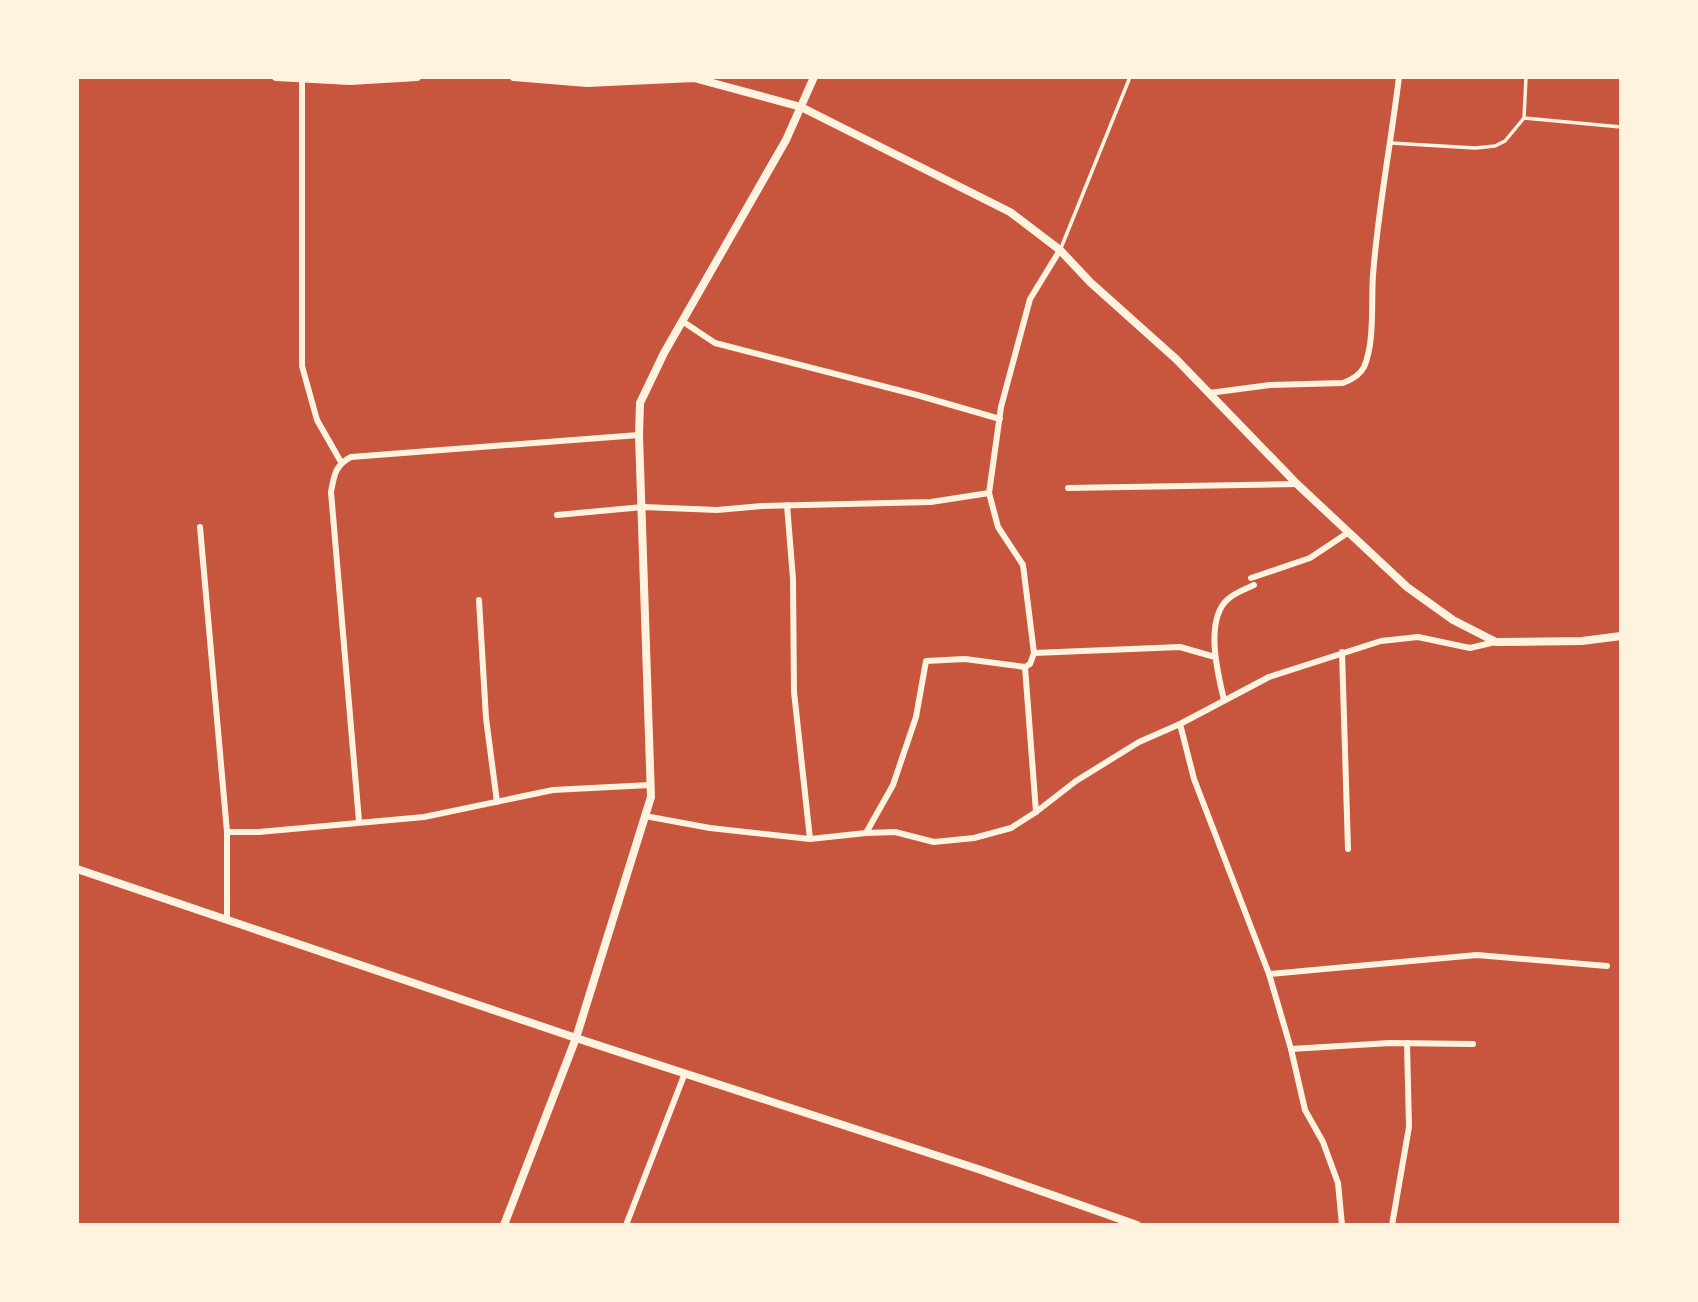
<svg xmlns="http://www.w3.org/2000/svg" width="1698" height="1302" viewBox="0 0 1698 1302" font-family="Raleway,sans-serif">
<rect width="100%" height="100%" fill="#c8553d"/>
<g fill="none" stroke-linecap="round" stroke-linejoin="round">
<g stroke="#fff3e0" stroke-width="3.5">
<polyline points="1524,118 1621,127"/>
<polyline points="1391,143 1475,148 1495,146 1505,141 1524,118 1526,77"/>
<polyline points="1061,248 1130,77"/>
</g>
<g stroke="#fff3e0" stroke-width="6">
<polyline points="302,78 302,366 317,420 341,462"/>
<polyline points="682,321 715,343 917,395 1000,419"/>
<path d="M 1209,393 L 1270,385 L 1343,383 C 1351,380 1360,375 1364,367 C 1375,342 1371,302 1373,275 C 1378,209 1391,143 1399,77"/>
<polyline points="1068,488 1297,484"/>
<polyline points="787,505 793,579 794,692 810,839"/>
<polyline points="557,515 643,507 717,510 762,506 931,502 989,493"/>
<polyline points="200,527 227,832 227,920"/>
<polyline points="1251,578 1310,558 1349,532"/>
<polyline points="479,600 486,718 497,802"/>
<polyline points="1342,652 1348,849"/>
<polyline points="1034,653 1180,647 1215,657"/>
<polyline points="1025,667 1036,812"/>
<path d="M 1224,700 C 1218,675 1207,630 1222,606 C 1229,595 1243,590 1254,585"/>
<polyline points="1180,724 1194,779 1269,974 1291,1049 1305,1110 1323,1142 1338,1183 1342,1225"/>
<polyline points="645,816 710,828 810,839 866,833 895,832 934,842 974,838 1011,828 1036,812 1076,781 1139,742 1180,724 1269,677 1381,641 1418,637 1470,648 1495,642"/>
<path d="M 359,821 L 331,492 C 334,476 335,465 351,457 L 639,435"/>
<polyline points="227,832 259,832 424,817 553,790 650,785"/>
<polyline points="866,833 893,785 916,717 926,661 965,659 1025,667 1030,664 1034,653 1023,565 998,527 989,493 1001,407 1030,299 1060,250"/>
<polyline points="1269,974 1477,955 1607,966"/>
<polyline points="1291,1049 1390,1043 1473,1044"/>
<polyline points="626,1225 685,1073"/>
<polyline points="1392,1225 1409,1127 1407,1043"/>
</g>
<g stroke="#fff3e0" stroke-width="8">
<polyline points="276,77 350,81 417,77"/>
<polyline points="514,77 587,83 694,78 801,107 1010,212 1060,250 1090,282 1176,359 1297,484 1407,587 1453,620 1496,642 1582,641 1621,636"/>
<polyline points="77,869 576,1038 981,1170 1137,1225"/>
<polyline points="504,1225 576,1038 651,797 639,435 640,403 664,353 786,140 814,77"/>
</g>
</g>
<rect width="1698" height="1302" fill="none" stroke="#fff3e0" stroke-width="158"/>
</svg>
